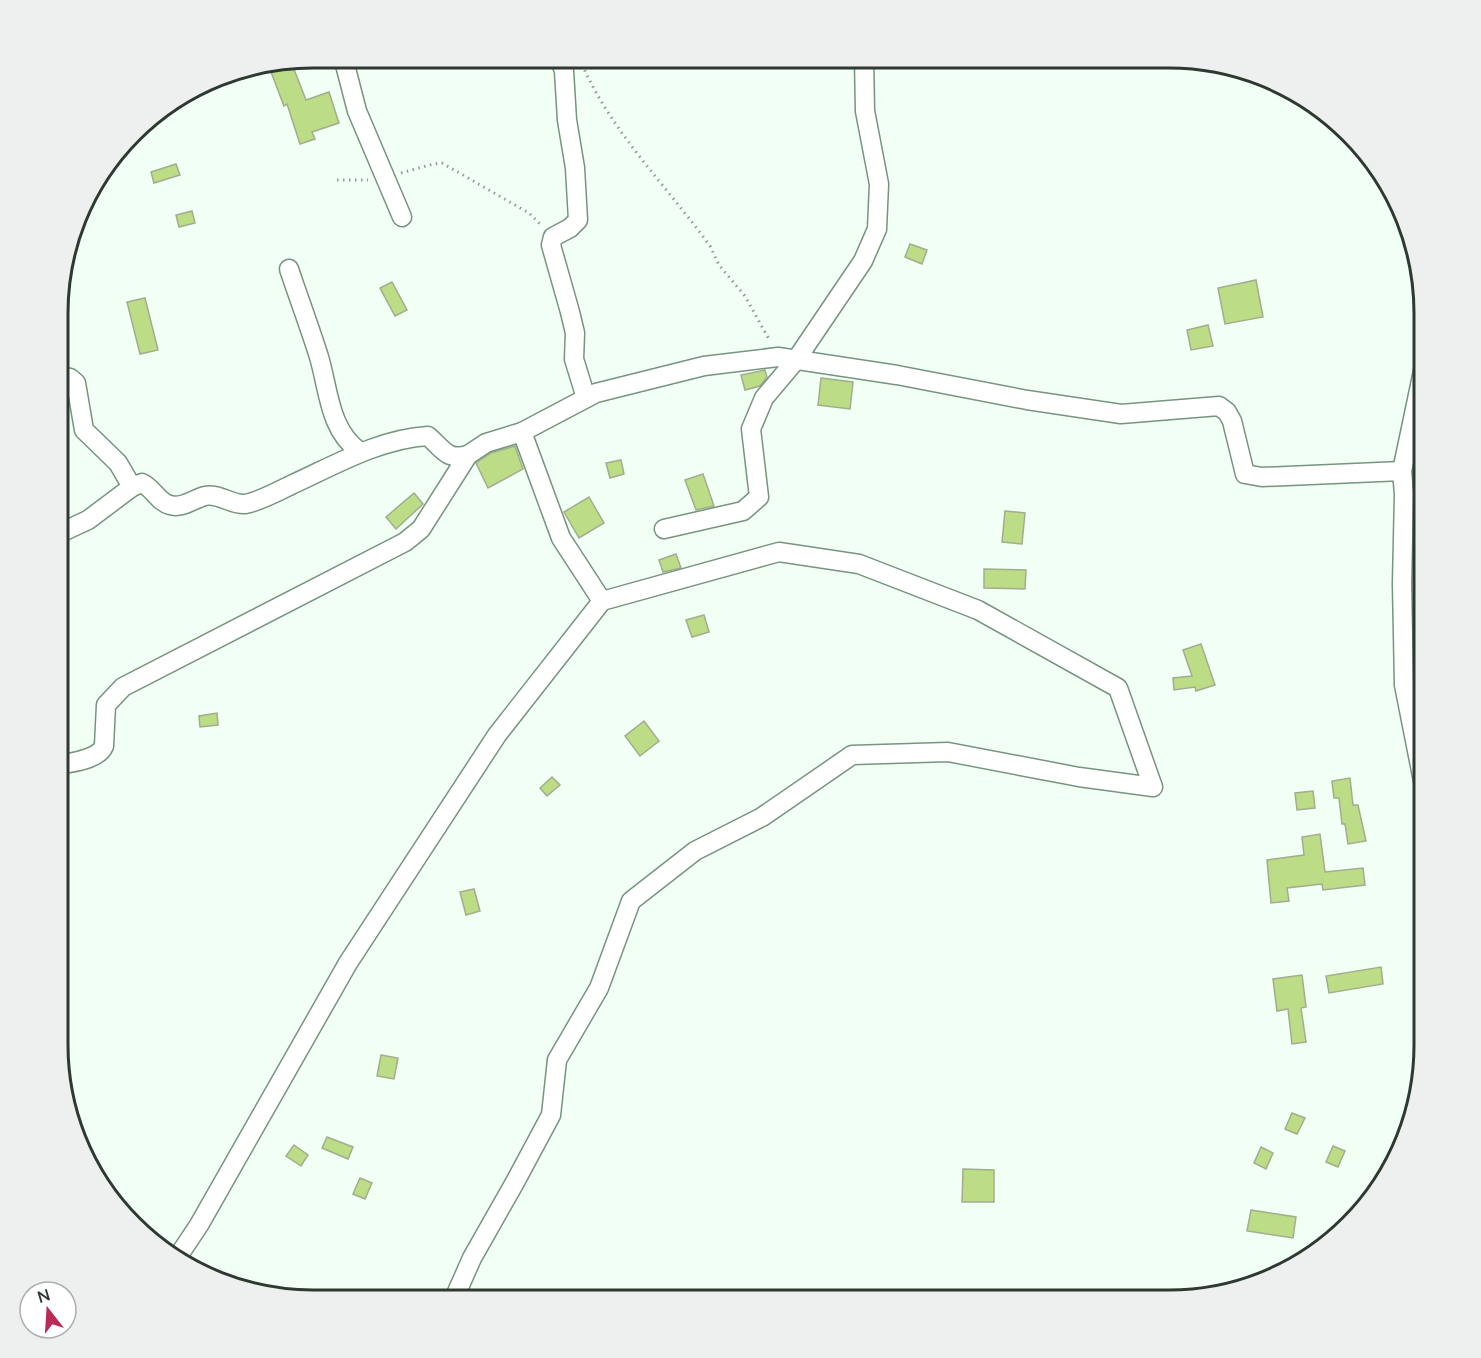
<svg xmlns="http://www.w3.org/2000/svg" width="1481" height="1358" viewBox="0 0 1481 1358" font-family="Lato,sans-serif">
<rect width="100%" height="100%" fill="#f2fff5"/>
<g fill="#bddc86" stroke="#a1ad8e" stroke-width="1.5">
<polygon points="292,64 306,100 329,92 339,123 312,132 315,139 300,144 287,104 284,106 271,72"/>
<polygon points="176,164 180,175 154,183 151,172"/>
<polygon points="192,211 195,223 179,227 176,215"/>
<polygon points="910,244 927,250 922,264 905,257"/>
<polygon points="1256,280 1263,317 1225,324 1218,288"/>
<polygon points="392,282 407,310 395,316 380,288"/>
<polygon points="145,298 158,350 140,354 127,302"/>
<polygon points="1208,325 1213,346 1191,350 1187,330"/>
<polygon points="765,370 767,377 760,386 745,390 741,375"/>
<polygon points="821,378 853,382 850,409 818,405"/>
<polygon points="515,446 523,469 488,488 476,463 491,453"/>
<polygon points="621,460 624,474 610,478 606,463"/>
<polygon points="1424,460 1424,502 1415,503 1413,472 1416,461"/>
<polygon points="703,474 714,506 696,510 685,480"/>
<polygon points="414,493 423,504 396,529 386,517"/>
<polygon points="589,497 604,523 579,538 564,512"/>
<polygon points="1005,511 1025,513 1022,544 1002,542"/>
<polygon points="676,554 681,568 663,572 659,560"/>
<polygon points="984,569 1026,570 1025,589 984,588"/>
<polygon points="704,615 709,632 692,637 686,620"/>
<polygon points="1201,644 1215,685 1196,691 1195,687 1174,690 1173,678 1192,676 1183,650"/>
<polygon points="217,713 218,725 200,727 199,716"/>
<polygon points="644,721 659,741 640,756 625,736"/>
<polygon points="552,777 560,785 547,796 540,788"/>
<polygon points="1350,778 1353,805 1358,805 1366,841 1348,844 1345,824 1342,824 1339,798 1334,798 1332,781"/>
<polygon points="1313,791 1315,808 1297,810 1295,793"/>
<polygon points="1320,834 1325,872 1363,868 1365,885 1323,890 1322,884 1287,888 1289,901 1271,903 1267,860 1304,855 1302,837"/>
<polygon points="474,889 480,911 466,915 460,892"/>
<polygon points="1381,967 1383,984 1329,993 1326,976"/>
<polygon points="1302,975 1306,1007 1301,1008 1306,1042 1292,1044 1288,1009 1277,1011 1273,979"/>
<polygon points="381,1055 398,1058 394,1079 377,1076"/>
<polygon points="1292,1113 1305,1118 1297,1134 1285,1129"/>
<polygon points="327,1137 353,1147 348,1159 322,1148"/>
<polygon points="294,1145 308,1155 301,1166 286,1156"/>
<polygon points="1333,1146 1345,1151 1338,1167 1326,1162"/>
<polygon points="1261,1147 1273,1153 1266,1169 1254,1163"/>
<polygon points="963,1169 994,1170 994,1202 962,1202"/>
<polygon points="360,1178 372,1183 365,1199 353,1194"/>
<polygon points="1251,1210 1296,1217 1293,1238 1247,1231"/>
</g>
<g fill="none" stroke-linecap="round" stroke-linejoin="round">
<defs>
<g id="minor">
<polyline points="343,57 357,111 402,217"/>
<polyline points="559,57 564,71 567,120 575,168 578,220 570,228 553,237 551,245 570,312 575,333 574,359 586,398"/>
<path d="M 289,269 C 299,299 310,328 319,357 C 329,391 329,430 360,452"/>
<polyline points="61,376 70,378 76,383 84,430 118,463 132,487"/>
<polyline points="522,432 561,538 602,601"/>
<polyline points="1402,471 1423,371"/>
<polyline points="664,529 743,511 759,497 751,429 764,398 796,360 863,261 877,229 879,184 865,111 864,57"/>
<path d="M 60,533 L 88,520 L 132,487 L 142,483 C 153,488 158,502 170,505 C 182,509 193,499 205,496 C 219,493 231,505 245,504 C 258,502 279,491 291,485 C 335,465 379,439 428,436 C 443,449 447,461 468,455"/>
<path d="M 59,765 C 72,762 98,760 104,746 L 106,705 L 123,687 L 405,542 L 421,529 L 468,455 L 486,443 L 522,432 L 596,393 L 704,366 L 778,357 L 897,375 L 1027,400 L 1121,414 L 1219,406 L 1227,412 L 1232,421 L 1245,474 L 1262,477 L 1402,471 L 1404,494 L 1402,584 L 1404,685 L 1424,786"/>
<polyline points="177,1258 199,1225 348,963 497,735 602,601 779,552 859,564 978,610 1118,688 1153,787 1079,777 948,752 852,755 762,817 695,851 631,901 599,988 557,1060 551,1115 514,1184 472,1258 453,1301"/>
</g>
</defs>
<use href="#minor" stroke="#77947f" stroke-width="21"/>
<g stroke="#909c93" stroke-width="3" stroke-dasharray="1.5 4.5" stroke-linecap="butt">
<path d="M 578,62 L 581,62 C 611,132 666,185 710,246 L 719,265 L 745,296 L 770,341"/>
<polyline points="581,62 637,57"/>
<polyline points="401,173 433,164 442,163 529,213 542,226"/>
<polyline points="337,180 368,180"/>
</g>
<use href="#minor" stroke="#fff" stroke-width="18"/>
</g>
<path d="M0 0H1481V1358H0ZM313 68H1169A245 245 0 0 1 1414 313V1045A245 245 0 0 1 1169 1290H313A245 245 0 0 1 68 1045V313A245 245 0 0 1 313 68Z" fill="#eeefef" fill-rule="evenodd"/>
<path fill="none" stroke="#2e3a31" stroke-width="3" d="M313 68H1169A245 245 0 0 1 1414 313V1045A245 245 0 0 1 1169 1290H313A245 245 0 0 1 68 1045V313A245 245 0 0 1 313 68Z"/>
<g transform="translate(48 1310) rotate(343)"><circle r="28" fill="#ffffff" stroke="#abb0ad" stroke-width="1.5"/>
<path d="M0-4.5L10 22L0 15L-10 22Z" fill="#ba2a57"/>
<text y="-9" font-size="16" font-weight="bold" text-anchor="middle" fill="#2e3a31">N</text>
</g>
</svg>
